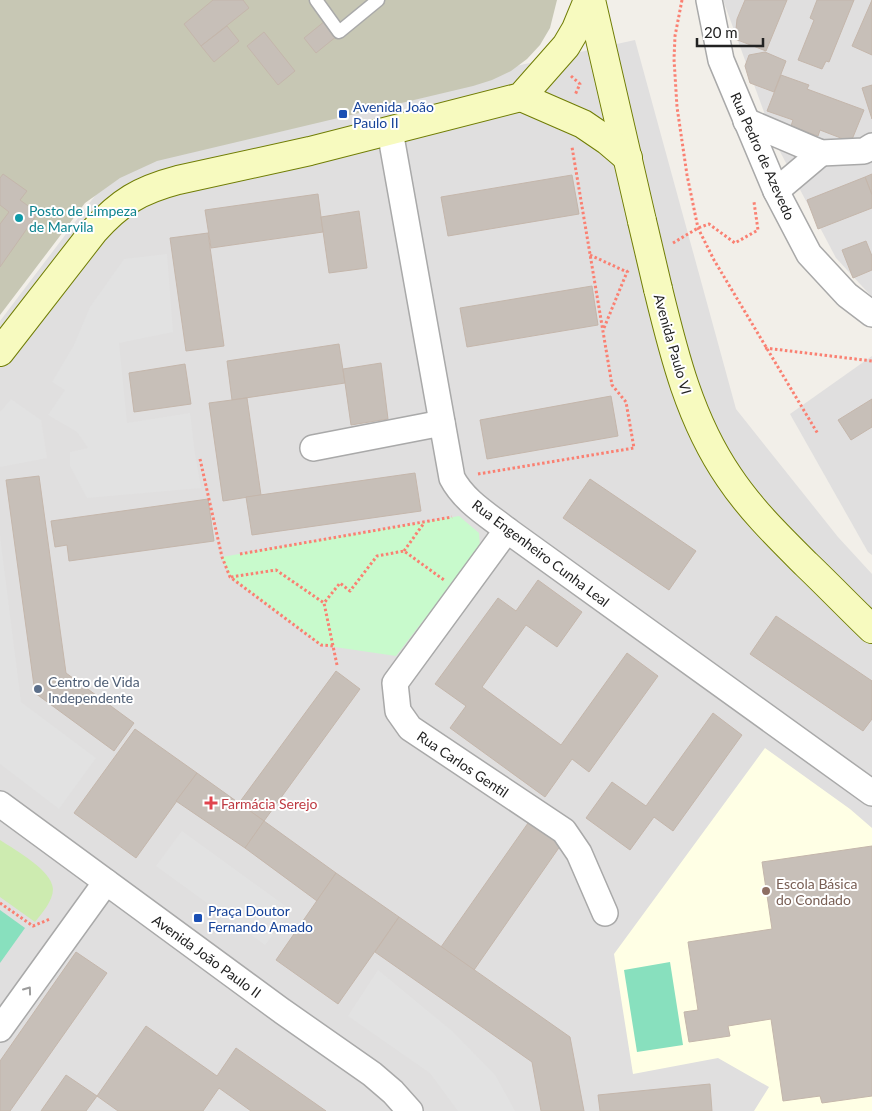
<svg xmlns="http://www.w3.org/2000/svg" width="872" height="1111" viewBox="0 0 872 1111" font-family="Lato,sans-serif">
<rect width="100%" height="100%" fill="#f2efe9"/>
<g fill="#e0dfdf">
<polygon points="723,0 872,0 872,297 836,258 775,142"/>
<polygon points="635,40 736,409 838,537 872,574 872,1111 0,1111 0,321 116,168 192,137"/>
<polygon points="872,356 872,555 868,552 790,414"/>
</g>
<polygon fill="#ffffe5" points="765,748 850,809 872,828 872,1111 754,1111 769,1087 718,1058 633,1074 614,954"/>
<polygon fill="#c7c7b4" points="0,0 557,0 550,28 540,45 527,59 511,71 492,80 473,86 157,161 120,178 85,203 0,315"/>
<path fill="#cdebb0" d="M 0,840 C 15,850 52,870 53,889 C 53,901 42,913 35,922 L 0,897 Z"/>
<polygon fill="#c8facc" points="459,516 479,533 480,547 396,656 321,645 230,577 222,557"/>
<g fill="#88e0be">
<polygon points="0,910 25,928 0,963"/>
<polygon points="670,962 683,1045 637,1052 624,970"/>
</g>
<g fill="#e2e2e2">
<polygon points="167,254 173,332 119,343 127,423 190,413 195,454 201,488 87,498 70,466 70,452 88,448 77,432 48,415 65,390 52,382 74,345 90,307 124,259"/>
<polygon points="11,399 41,420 47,458 0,467 0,412"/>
<polygon points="0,536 21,702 96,758 59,809 0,764"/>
<polygon points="182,831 291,910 265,945 156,866"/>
<polygon points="378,970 452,1031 495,1075 515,1111 458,1111 430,1073 348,1016"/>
</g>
<g fill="#c7bfb8" stroke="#c4b6ab">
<polygon points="213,0 243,0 249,8 201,46 184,24"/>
<polygon points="745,0 787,0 766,51 735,39 737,19"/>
<polygon points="817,0 854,0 829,62 826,61 822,69 798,60 814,20 810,18"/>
<polygon points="872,0 872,55 852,46"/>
<polygon points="325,21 337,36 316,53 304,38"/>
<polygon points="227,26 239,41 214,62 201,46"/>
<polygon points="264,32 295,71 278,85 247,46"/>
<polygon points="765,52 786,61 774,92 750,83 745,66 749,55"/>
<polygon points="781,75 809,85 807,89 864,110 851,142 820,130 818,136 791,126 793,120 767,111"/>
<polygon points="872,85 872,119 862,88"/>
<polygon points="3,174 27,191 20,200 38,213 0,267 0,224 9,212 0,205 0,178"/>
<polygon points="872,174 872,195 865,177"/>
<polygon points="572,175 579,214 448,236 441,197"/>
<polygon points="865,177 872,195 872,208 818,229 807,200"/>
<polygon points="318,194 323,232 211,248 205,210"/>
<polygon points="359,211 367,268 329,273 321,217"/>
<polygon points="208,233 224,346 186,351 170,238"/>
<polygon points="866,241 872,256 872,270 853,278 842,250"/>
<polygon points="592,286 598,325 467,347 460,308"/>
<polygon points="339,344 345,383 232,400 227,361"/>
<polygon points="381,363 388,419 351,425 343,369"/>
<polygon points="185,364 191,404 134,412 129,373"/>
<polygon points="611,396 618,436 487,459 480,420"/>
<polygon points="247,398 261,495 223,501 209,403"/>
<polygon points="872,399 872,427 851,440 838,420"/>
<polygon points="415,473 421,511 252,535 246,497"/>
<polygon points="39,476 66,673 134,723 114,751 35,693 6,480"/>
<polygon points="590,479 696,551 669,590 563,518"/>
<polygon points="208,499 214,541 69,561 67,545 55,547 51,521"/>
<polygon points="538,580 582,612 557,647 526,625 482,687 561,745 627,653 658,676 589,772 572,759 545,797 450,728 466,706 435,684 498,598 516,611"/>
<polygon points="776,616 872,681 872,719 863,731 750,654"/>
<polygon points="336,671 360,689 264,821 239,803"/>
<polygon points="713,713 742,735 673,831 654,817 630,850 586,818 612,782 646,806"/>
<polygon points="135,729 197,773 136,858 74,813"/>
<polygon points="197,773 264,821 245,848 176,801"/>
<polygon points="533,816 565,839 474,970 441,947"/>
<polygon points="264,821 336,873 317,901 245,848"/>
<polygon points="872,846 872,1096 822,1103 820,1096 783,1101 771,1019 728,1026 730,1036 689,1042 684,1012 698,1010 688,942 772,929 762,862"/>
<polygon points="336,873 399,917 338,1004 276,960"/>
<polygon points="399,917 570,1037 584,1111 541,1111 532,1062 375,952"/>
<polygon points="76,952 107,973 10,1111 0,1111 0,1061"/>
<polygon points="146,1026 217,1076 236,1048 326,1111 251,1111 219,1088 203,1111 118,1111 97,1096"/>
<polygon points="66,1075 97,1096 86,1111 41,1111"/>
<polygon points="710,1084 712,1111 600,1111 598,1095"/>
</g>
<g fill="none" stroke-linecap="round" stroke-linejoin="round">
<defs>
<polyline id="lane" points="316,0 339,32 378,0"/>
<g id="street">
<polyline points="709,0 721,60 776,191 809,254 847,295 872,314"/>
<polyline points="746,121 821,153 864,151 872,146"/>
<path d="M 390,131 L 452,478 C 464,501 488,515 507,530 L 872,793"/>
<polyline points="776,191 821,153"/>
<polyline points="313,448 442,423"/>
<polyline points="507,530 395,683 398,711 410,728 564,831 579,853 605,913"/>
<polyline points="0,804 282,1011 372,1074 393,1092 410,1111"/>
<polyline points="0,1029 106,882"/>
</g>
<g id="secondary">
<polyline points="591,0 642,221"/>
<polyline points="521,97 583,124 608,141 628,158"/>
<path d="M 658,289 C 674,355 690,420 729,477 C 751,510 779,537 807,565 C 829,586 850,608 872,629"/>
<path d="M 0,352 L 94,231 C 120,202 140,190 178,180 L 310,151 L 521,97 L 566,46 L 576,29 L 588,0"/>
</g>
</defs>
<use href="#lane" stroke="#a9a9a9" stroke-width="15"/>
<use href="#street" stroke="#a9a9a9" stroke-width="28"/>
<use href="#secondary" stroke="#707d05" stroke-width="30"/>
<g stroke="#fa8072" stroke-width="3" stroke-dasharray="2.5 2.5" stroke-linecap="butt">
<polyline points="682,0 675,36 674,59 677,107 687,175 698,228 714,260 818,434"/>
<polyline points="571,76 580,84 575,95"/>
<polyline points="673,243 698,228 709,224 735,243 758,230 754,202"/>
<polyline points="590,255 627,272"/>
<polyline points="604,328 627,272 629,270"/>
<polyline points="765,348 872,361"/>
<polyline points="200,459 222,557 230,577 321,645 333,646"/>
<polyline points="478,474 634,448 626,402 612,385 572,147"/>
<polyline points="404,551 424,523"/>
<polyline points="240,554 452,517"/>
<polyline points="231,577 276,570 324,603"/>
<polyline points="337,665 324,603 340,583 350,591 377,556 404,551 444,580"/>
<polyline points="0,903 33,926 50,919"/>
</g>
<use href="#lane" stroke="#fff" stroke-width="12"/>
<use href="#street" stroke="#fff" stroke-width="25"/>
<use href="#secondary" stroke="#f7fabf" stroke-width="28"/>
<defs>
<polyline id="secondary-bridge" points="642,221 658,289"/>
</defs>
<use href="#secondary-bridge" stroke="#707d05" stroke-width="30" stroke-linecap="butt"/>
<use href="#secondary-bridge" stroke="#f7fabf" stroke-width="28"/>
</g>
<defs><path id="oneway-chevron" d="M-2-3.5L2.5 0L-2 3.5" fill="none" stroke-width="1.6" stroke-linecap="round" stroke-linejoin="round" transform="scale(1.25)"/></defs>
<use stroke="#9c9c9c" href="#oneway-chevron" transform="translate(28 990) rotate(-54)"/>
<g fill="#1a4fb4" stroke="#fff" stroke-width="2">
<rect x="338" y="109" width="10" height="10" rx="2.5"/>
<rect x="193" y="913" width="10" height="10" rx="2.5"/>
</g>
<circle fill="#0f9aa8" stroke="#fff" stroke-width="2" cx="19" cy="218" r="5"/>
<circle fill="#5c6f8a" stroke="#fff" stroke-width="2" cx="38" cy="689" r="5"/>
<path fill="#e0444e" stroke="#fff" stroke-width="2" d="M208.5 795.5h5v5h5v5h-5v5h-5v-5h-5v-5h5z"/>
<circle fill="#8d6e63" stroke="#fff" stroke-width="2" cx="766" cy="891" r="5"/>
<g text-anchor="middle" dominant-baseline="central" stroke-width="4" stroke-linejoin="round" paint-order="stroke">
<g font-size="14" fill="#164399" stroke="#fff" text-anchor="start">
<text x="353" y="106">Avenida João<tspan x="353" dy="16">Paulo II</tspan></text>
<text x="208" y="910">Praça Doutor<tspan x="208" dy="16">Fernando Amado</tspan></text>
</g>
<g font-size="14" fill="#222" stroke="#fff">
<text transform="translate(763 156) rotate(66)">Rua Pedro de Azevedo</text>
<text transform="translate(673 344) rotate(74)">Avenida Paulo VI</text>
<text transform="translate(541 553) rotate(37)">Rua Engenheiro Cunha Leal</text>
<text transform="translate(463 764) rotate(34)">Rua Carlos Gentil</text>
<text transform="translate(207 956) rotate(36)">Avenida João Paulo II</text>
</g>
<g font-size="14" fill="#0d838f" stroke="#fff" text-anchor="start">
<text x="29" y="210">Posto de Limpeza<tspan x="29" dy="16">de Marvila</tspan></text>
</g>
<g font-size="14" fill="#4e5e75" stroke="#fff" text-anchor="start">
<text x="48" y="681">Centro de Vida<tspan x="48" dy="16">Independente</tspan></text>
</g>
<g font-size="14" fill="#be3a42" stroke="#fff" text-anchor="start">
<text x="221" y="803">Farmácia Serejo</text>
</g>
<g font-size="14" fill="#785e54" stroke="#fff" text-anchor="start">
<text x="776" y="883">Escola Básica<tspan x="776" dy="16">do Condado</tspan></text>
</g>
</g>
<path d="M697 38v8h66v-8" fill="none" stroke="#222222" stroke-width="2.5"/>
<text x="704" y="38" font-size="15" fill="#222222" stroke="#ffffff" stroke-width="4" paint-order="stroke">20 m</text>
</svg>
